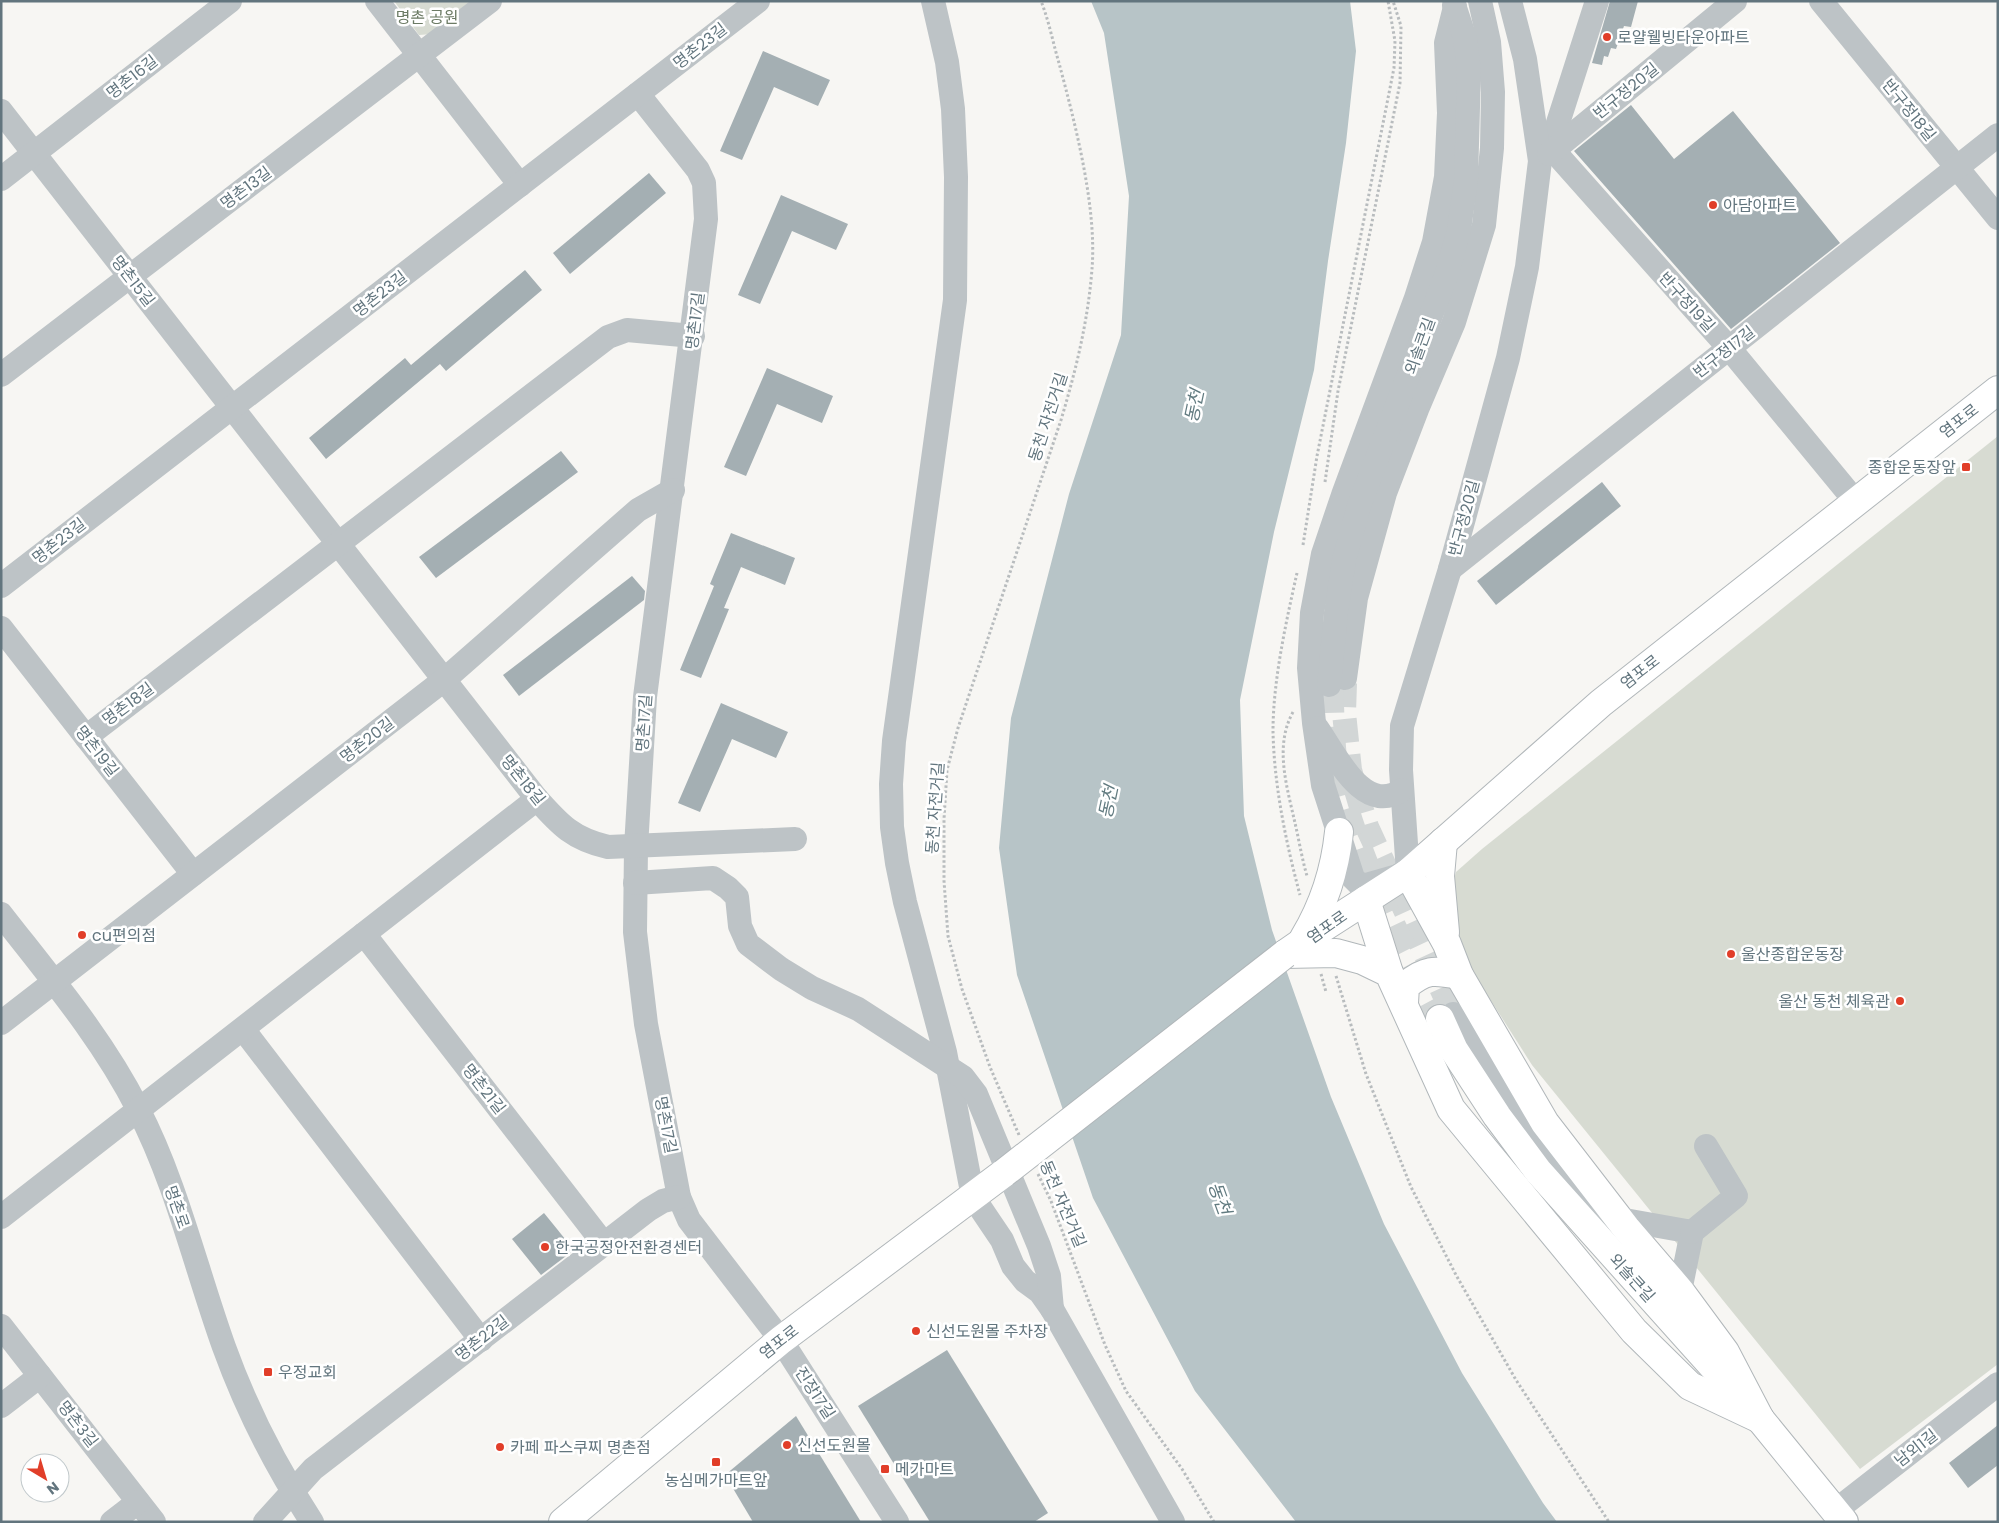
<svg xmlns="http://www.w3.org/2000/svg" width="1999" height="1523" viewBox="0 0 1999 1523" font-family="Poppins,'Noto Sans KR',sans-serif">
<rect width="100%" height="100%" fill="#f7f6f3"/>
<g fill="#d7dbd2">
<polygon points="394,1 474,1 432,34 419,35"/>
<polygon points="1998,436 1998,1364 1860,1469 1532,1065 1472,971 1458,937 1451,890 1456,872 1482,849"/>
</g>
<polygon fill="#b7c4c7" points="1091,1 1350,1 1356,51 1346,143 1328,261 1314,370 1274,532 1240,700 1244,816 1272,930 1331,1097 1384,1224 1462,1373 1543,1503 1557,1522 1296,1522 1195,1391 1093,1198 1017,975 999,848 1011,718 1069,494 1121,335 1129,196 1104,33"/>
<g fill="#a4afb3">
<polygon points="1610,1 1638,1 1631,27 1624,26 1616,49 1611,48 1608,57 1604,56 1602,65 1592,63"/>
<polygon points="763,51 830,80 818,106 774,87 742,160 720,151"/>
<polygon points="1631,105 1674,159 1733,111 1840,243 1731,329 1574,151"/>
<polygon points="649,173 666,193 570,274 553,253"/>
<polygon points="781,195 848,224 836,250 792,231 760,304 738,295"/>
<polygon points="525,270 542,290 446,371 440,364 326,459 309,438 405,358 411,365"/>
<polygon points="767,368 833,396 822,423 777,404 746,476 724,467"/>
<polygon points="561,451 578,472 436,578 419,557"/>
<polygon points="1602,482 1621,506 1496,605 1477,581"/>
<polygon points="731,533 795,558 785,585 741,567 724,608 729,609 701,678 680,670 714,586 710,584"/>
<polygon points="632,576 645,591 644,600 519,696 503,675"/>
<polygon points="721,703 788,732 776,758 732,739 700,812 678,803"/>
<polygon points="544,1213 574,1250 541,1275 512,1239"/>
<polygon points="947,1350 1048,1513 1034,1522 930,1522 858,1406"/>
<polygon points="796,1416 861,1522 753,1522 725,1475"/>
<polygon points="1998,1425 1998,1465 1968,1488 1949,1463"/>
</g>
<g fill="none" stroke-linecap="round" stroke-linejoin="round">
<polyline stroke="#d2d6d6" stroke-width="24" stroke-dasharray="24 12" stroke-linecap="butt" points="1345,683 1344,713 1350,770 1367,827 1453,1014"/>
<path stroke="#d2d6d6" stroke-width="28" stroke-dasharray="28 14" stroke-linecap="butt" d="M 1329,685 C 1331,712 1330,750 1336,776 C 1357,863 1398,941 1440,1019"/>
<defs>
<g id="major">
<polyline points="1443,842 1440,876 1445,932"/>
<polyline points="1408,873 1447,944 1459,975 1545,1123 1626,1228 1680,1291 1725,1352 1760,1419"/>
<polyline points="1366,900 1389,973"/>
<path d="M 1304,938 C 1324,905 1335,871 1339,832"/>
<polyline points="1285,954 1324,927 1408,873 1601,703 1998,390"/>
<polyline points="1285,954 1336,953 1362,960 1389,973 1451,1109 1634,1331 1690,1386 1760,1419"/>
<path d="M 1404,1003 L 1405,986 C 1426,969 1433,970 1459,975"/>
<polyline points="1440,1019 1454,1050 1497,1116 1538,1171 1760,1419 1844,1522"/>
<polyline points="563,1522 781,1340 1004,1173"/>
</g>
</defs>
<use href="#major" stroke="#b1b7ba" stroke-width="30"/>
<g stroke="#b8bcbe" stroke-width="3" stroke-dasharray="2.5 2.5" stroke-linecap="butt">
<polyline points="1325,482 1338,391 1400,83 1401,26 1393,1"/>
<polyline points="1303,545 1317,456 1394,68 1395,41 1388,1"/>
<path d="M 1297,573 C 1286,622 1273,681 1273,731 C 1274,785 1286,843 1300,895"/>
<path d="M 1293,712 C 1274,746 1287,787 1295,823 C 1299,840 1302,859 1307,876"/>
<polyline points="1321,974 1326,992"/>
<polyline points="1336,976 1366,1074 1411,1187 1456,1275 1516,1380 1609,1522"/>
<path d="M 1019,1135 L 990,1067 L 962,989 L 948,936 L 944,881 L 944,819 L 947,770 L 958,728 L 1061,420 C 1076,370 1088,321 1092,269 C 1097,207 1075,123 1059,63 C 1053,43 1049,21 1041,1"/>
<polyline points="1038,1174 1051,1201 1105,1345 1126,1391 1182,1469 1214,1522"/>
</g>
<g stroke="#bdc3c6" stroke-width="24">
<polyline points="377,1 520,185"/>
<polyline points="933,1 947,62 953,109 956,177 955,300 894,741 891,784 892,827 897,863 905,902 945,1052 973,1197 1002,1240 1013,1266 1025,1281 1040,1292 1052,1309 1173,1522"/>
<polyline points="1597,1 1557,126 1553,150 1729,348 1856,502"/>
<polyline points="1821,1 1998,218"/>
<polyline points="1455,7 1446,43 1449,113 1446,177 1434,242 1416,298 1343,495 1323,554 1312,613 1309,668 1314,723 1323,785 1353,878 1359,884 1366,885 1408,873 1401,770 1402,726 1450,569 1508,358 1527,267 1540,161 1525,59 1510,1"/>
<polyline points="638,94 698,170 704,183 706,219 645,697 636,847 635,932 646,1024 679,1197 689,1220 781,1340 897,1522"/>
<path d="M 1,111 L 537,799 C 560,825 573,839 608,847 L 795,839"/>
<polyline points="1549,154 1735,1"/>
<polyline points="1,179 230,1"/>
<polyline points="1,375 490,1"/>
<polyline points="1450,569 1998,135"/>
<polyline points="1,586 758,1"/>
<polyline points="1,628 193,874"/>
<polyline points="1345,678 1356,598 1385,493 1418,407 1454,322 1484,225 1492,148 1493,92 1489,42 1480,1"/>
<polyline points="1329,685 1336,613 1344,560 1359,506 1447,273 1459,230 1466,180 1469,71 1465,38 1454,5"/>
<path d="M 1317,728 C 1336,755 1363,816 1402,790"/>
<polyline points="86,737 608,337 627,330 693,336"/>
<polyline points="635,883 713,878 728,888 737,897 740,926 748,944 781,969 812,988 858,1009 963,1077 976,1094 1039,1246 1049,1276 1052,1309"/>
<path d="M 1,914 C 50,977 102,1038 138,1109 C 176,1182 196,1269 224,1347 C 246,1408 276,1467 312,1522"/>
<polyline points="364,934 604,1244"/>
<polyline points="1453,1014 1493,1080 1618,1242"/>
<polyline points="1,1023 444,680 638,510 673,490"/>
<polyline points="243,1029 481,1340"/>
<polyline points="1,1217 537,799"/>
<polyline points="1619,1219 1692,1232 1680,1291"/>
<polyline points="1692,1232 1736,1196 1706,1146"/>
<polyline points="1,1326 154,1522"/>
<polyline points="1,1406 40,1376"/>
<polyline points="1835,1511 1998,1384"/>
<polyline points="112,1522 138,1502"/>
<polyline points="265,1522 313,1469 648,1210 663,1201 679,1197"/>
</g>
<use href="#major" stroke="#fff" stroke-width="28"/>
<defs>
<polyline id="major-bridge" points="1004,1173 1285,954"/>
</defs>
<use href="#major-bridge" stroke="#b1b7ba" stroke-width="30" stroke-linecap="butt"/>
<use href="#major-bridge" stroke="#fff" stroke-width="28"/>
</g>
<g fill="#e13e29" stroke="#fff" stroke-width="2">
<circle cx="1607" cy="37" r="5"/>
<circle cx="1713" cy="205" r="5"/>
<rect x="1961" y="462" width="10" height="10" rx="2.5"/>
<circle cx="82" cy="935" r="5"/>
<circle cx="1731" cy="954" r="5"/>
<circle cx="1900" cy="1001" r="5"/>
<circle cx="545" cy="1247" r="5"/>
<circle cx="916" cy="1331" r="5"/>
<rect x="263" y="1367" width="10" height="10" rx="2.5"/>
<circle cx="787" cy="1445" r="5"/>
<circle cx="500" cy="1447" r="5"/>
<rect x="711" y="1457" width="10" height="10" rx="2.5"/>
<rect x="880" y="1464" width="10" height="10" rx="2.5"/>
</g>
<g text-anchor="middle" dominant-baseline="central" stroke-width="5" stroke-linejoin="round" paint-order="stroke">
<g font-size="16" fill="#6c7b65" stroke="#fff">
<text x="427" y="17">명촌 공원</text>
</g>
<g font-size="16" fill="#62757e" stroke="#fff" text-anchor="start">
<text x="1617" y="37">로얄웰빙타운아파트</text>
<text x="1723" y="205">아담아파트</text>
<text x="1956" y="467" text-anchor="end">종합운동장앞</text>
<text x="92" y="935">cu편의점</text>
<text x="1741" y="954">울산종합운동장</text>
<text x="1890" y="1001" text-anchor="end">울산 동천 체육관</text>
<text x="555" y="1247">한국공정안전환경센터</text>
<text x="926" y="1331">신선도원몰 주차장</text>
<text x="278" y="1372">우정교회</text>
<text x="797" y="1445">신선도원몰</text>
<text x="510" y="1447">카페 파스쿠찌 명촌점</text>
<text x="895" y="1469">메가마트</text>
<text x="716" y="1480" text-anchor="middle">농심메가마트앞</text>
</g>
<g font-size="16" fill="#62757e" stroke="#fff">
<text transform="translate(700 46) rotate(-38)">명촌23길</text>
<text transform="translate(132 77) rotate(-38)">명촌16길</text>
<text transform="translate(1626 91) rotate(-39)">반구정20길</text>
<text transform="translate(1909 110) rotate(51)">반구정18길</text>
<text transform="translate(246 188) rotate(-37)">명촌13길</text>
<text transform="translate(133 281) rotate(52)">명촌15길</text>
<text transform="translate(380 294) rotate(-38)">명촌23길</text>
<text transform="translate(1687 302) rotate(48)">반구정19길</text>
<text transform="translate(695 321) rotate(-83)">명촌17길</text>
<text transform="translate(1420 346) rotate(-70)">외솔큰길</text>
<text transform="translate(1724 352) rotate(-38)">반구정17길</text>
<text transform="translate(1048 417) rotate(-72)">동천 자전거길</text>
<text transform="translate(1959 421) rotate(-38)">염포로</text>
<text transform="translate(1464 518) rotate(-75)">반구정20길</text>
<text transform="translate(59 541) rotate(-38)">명촌23길</text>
<text transform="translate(1640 672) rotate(-38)">염포로</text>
<text transform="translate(128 704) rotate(-37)">명촌18길</text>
<text transform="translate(644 723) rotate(-86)">명촌17길</text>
<text transform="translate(367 740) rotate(-38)">명촌20길</text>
<text transform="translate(97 751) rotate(52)">명촌19길</text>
<text transform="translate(523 780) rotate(51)">명촌18길</text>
<text transform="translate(935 808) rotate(-86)">동천 자전거길</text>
<text transform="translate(1327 927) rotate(-35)">염포로</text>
<text transform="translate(484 1089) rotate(52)">명촌21길</text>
<text transform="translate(666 1125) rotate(79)">명촌17길</text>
<text transform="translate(1063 1204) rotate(67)">동천 자전거길</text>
<text transform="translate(177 1207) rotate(71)">명촌로</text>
<text transform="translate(1632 1278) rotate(48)">외솔큰길</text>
<text transform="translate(482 1338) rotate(-38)">명촌22길</text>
<text transform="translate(779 1342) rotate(-38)">염포로</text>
<text transform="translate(815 1393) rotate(57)">진장17길</text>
<text transform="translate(78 1424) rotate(52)">명촌3길</text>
<text transform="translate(1916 1448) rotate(-38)">남외1길</text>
</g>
<g font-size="18" font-style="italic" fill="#627b80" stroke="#fff">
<text transform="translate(1194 406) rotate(-78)">동천</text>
<text transform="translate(1108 802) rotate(-78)">동천</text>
<text transform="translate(1220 1198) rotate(70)">동천</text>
</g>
</g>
<rect width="1999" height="1523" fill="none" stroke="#62757e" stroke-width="5"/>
<g transform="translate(45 1478) rotate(142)"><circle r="24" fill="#ffffff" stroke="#c0c8cb"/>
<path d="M0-4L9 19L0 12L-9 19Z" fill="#e13e29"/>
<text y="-8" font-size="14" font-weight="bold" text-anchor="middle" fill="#62757e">N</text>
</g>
</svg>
